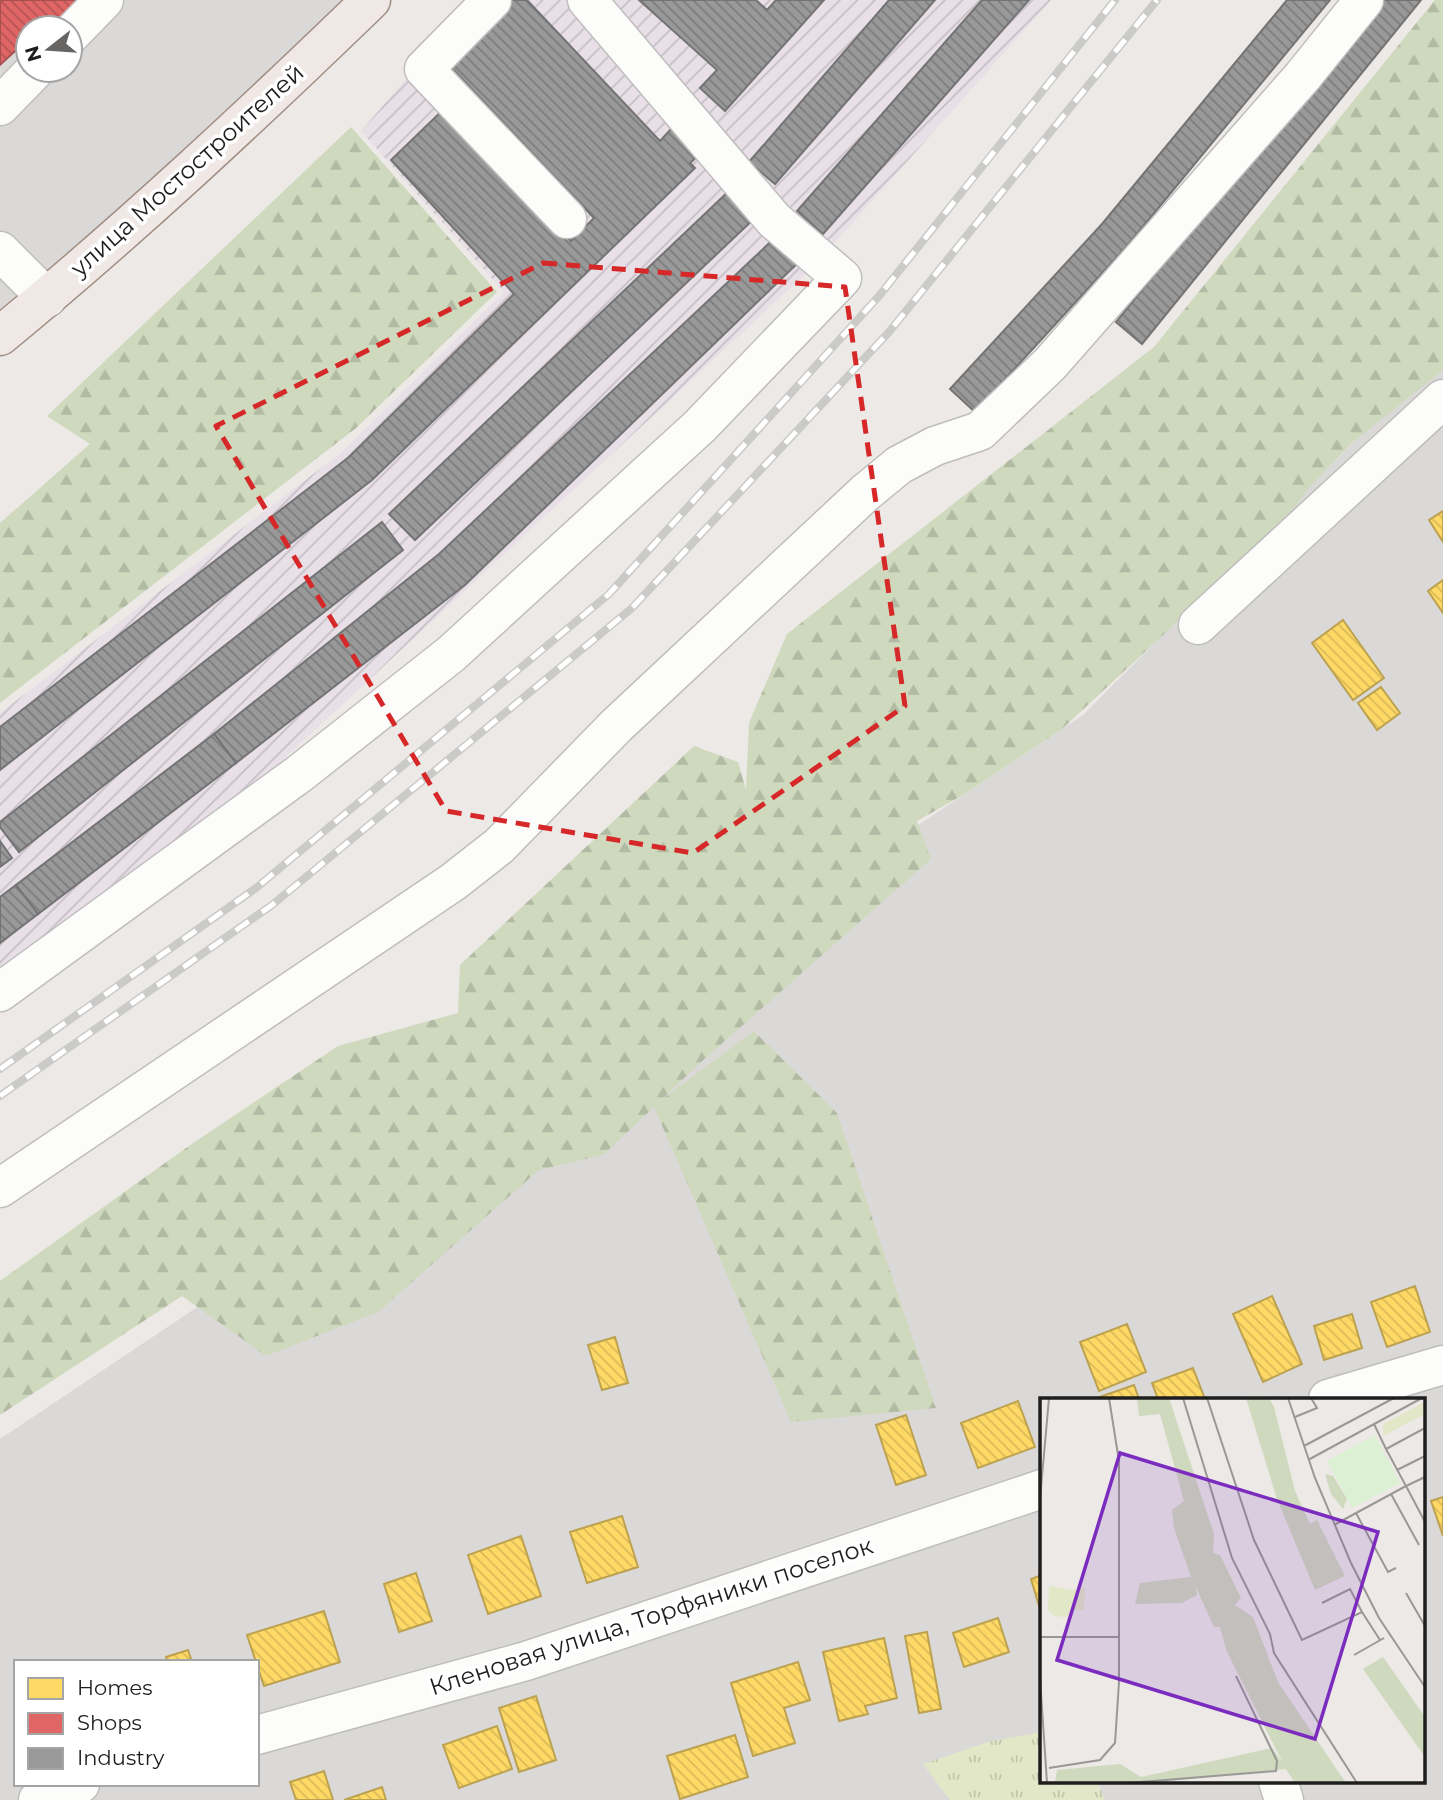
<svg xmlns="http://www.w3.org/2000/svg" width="1443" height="1800" viewBox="0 0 1443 1800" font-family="Montserrat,sans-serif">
<defs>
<pattern id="industrial-furrows" width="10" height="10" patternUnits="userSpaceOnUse" patternTransform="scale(1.75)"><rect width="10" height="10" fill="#e8dfe7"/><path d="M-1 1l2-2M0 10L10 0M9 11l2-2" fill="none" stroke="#c7bfc6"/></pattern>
<pattern id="grass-tufts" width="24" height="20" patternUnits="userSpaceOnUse" patternTransform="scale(1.75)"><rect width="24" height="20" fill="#e2e7c7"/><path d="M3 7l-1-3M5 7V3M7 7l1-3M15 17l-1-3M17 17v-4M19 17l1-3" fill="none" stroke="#c1c6aa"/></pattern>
<pattern id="forest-firs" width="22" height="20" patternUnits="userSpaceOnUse" patternTransform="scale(1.75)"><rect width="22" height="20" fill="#cfd9bd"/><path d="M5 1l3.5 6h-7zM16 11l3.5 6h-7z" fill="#b1baa2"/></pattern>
<pattern id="homes-back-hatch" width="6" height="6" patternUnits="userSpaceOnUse" patternTransform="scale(1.75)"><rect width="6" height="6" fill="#ffd966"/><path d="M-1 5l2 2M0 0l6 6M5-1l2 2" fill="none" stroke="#daba58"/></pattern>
<pattern id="shops-back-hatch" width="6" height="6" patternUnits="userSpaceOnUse" patternTransform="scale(1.75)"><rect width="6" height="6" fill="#e06666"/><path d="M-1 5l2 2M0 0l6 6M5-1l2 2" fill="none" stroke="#b55353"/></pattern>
<pattern id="industry-back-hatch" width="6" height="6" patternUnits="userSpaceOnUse" patternTransform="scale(1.75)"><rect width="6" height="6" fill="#999"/><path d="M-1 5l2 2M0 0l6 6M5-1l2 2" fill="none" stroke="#7c7c7c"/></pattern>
</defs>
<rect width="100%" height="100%" fill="#ece9e6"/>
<g fill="#dbd9d8" fill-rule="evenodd">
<path d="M 0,0 L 353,0 L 0,321 ZM 28,28 L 70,28 L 70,70 L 28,70 Z"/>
<path d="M 1443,352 L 1443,1800 L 0,1800 L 0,1439 L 1083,715 ZM 1042,1399 L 1424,1399 L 1424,1781 L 1042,1781 ZM 16,1662 L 257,1662 L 257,1784 L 16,1784 Z"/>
</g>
<polygon fill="url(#industrial-furrows)" points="475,0 1051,0 814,266 245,795 0,971 0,713 342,452 504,292 361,131"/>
<polygon fill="url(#grass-tufts)" points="1042,1732 1042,1781 1097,1781 1105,1800 950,1800 923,1764 988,1742"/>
<g fill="url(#forest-firs)">
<polygon points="1435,0 1443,0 1443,370 1352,443 1309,488 1281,525 1062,729 963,795 917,821 931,859 700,1063 661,1100 754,1031 837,1113 936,1408 791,1422 654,1107 603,1155 539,1170 378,1312 266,1356 182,1296 0,1415 0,1281 186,1148 338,1046 458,1013 460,965 694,746 738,762 746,790 749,723 787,634 1154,347"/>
<polygon points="351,127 497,292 356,428 0,703 0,523 90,444 47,416"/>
</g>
<polygon fill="#dad9d7" points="122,0 249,0 109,145 44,81 54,70 70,70 70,53"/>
<g fill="url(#homes-back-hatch)" stroke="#bca150" stroke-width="2">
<polygon points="1443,511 1443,542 1429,520"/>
<polygon points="1443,580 1443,613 1428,591"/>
<polygon points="1343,620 1384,678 1353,700 1312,643"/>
<polygon points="1381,687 1400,713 1377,730 1358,703"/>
<polygon points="1415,1286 1430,1332 1387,1347 1371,1302"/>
<polygon points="1272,1296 1302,1364 1263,1382 1233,1314"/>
<polygon points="1352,1314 1362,1348 1324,1360 1314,1326"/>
<polygon points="1127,1324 1146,1372 1099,1391 1080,1342"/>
<polygon points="615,1337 628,1383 602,1390 588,1345"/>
<polygon points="1193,1368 1205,1399 1158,1399 1152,1383"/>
<polygon points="1134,1385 1139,1399 1098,1399 1097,1398"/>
<polygon points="1018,1401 1035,1447 978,1468 961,1423"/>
<polygon points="906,1415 926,1475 896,1485 876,1425"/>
<polygon points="1443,1497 1443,1536 1431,1501"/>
<polygon points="622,1516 638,1567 587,1583 570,1532"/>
<polygon points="521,1536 541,1596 488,1614 468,1555"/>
<polygon points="416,1573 432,1621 399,1632 384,1584"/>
<polygon points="1042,1575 1042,1616 1031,1579"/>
<polygon points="324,1611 340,1662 264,1686 247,1635"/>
<polygon points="998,1618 1009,1652 964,1667 953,1633"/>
<polygon points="927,1632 941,1709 919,1713 905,1636"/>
<polygon points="884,1638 897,1698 865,1706 868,1714 839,1721 823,1652"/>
<polygon points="188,1650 192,1662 167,1662 166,1657"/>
<polygon points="798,1662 810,1700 784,1708 795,1743 753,1756 731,1683"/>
<polygon points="536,1696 556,1760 519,1772 499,1708"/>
<polygon points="497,1726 512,1769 459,1788 443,1745"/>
<polygon points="735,1735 748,1777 680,1799 667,1756"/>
<polygon points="324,1771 333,1800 296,1800 290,1782"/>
<polygon points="382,1787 386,1800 344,1800"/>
</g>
<polygon fill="url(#shops-back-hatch)" stroke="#a65050" stroke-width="2" points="0,0 91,0 63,28 28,28 28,39 0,65"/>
<g fill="url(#industry-back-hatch)" stroke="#747474" stroke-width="2">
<polygon points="501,0 527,0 660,141 682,117 708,147 690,163 695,168 372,480 0,770 0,727 349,457 514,294 391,160 446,107 571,241 594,218 443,59"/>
<polygon points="639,0 756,0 767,10 776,0 824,0 725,111 700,88 717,70"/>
<polygon points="889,0 935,0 775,184 749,162"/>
<polygon points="982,0 1029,0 823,234 797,211"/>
<polygon points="1287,0 1330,0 1127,246 975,412 950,389 1102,224"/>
<polygon points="1377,0 1421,0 1142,344 1116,322"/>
<polygon points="731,189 757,216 415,540 389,514"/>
<polygon points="780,233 804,257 465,585 236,763 214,734 439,554"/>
<polygon points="382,522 403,550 19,852 0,827 0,822"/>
<polygon points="214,734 236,763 38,914 16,885"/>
<polygon points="0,841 12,858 0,867"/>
<polygon points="16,885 38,914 0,943 0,897"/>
</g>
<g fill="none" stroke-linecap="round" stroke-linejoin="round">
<defs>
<g id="minor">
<polyline points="492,0 424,69 567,219"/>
<polyline points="70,35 104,0"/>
<polyline points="0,106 35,70"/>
<polyline points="0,251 47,298"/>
<polyline points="1198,625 1443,399"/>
<polyline points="0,992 299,774 451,654 700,426 842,278 774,220 587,0"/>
<polyline points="0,1188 453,882 499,846 616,726 865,493 899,465 935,446 980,431 1050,364 1303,76 1364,0"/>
<polyline points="1328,1399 1443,1365"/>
<polyline points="257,1735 526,1661 1042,1489"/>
<polyline points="1278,1781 1284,1800"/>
<polyline points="38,1800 56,1791 80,1784"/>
</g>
<path id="major" d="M 0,336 C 129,230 251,116 371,0"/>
</defs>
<use href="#minor" stroke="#bfbebd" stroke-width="41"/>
<use href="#major" stroke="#a18f84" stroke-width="41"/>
<use href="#minor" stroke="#fcfcfb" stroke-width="38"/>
<use href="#major" stroke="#f0e8e4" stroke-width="38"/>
<defs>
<g id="rail">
<polyline points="0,1069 256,888 609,594 879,296 1115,0"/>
<polyline points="0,1096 272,905 632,608 889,332 1157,0"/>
</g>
</defs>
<use href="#rail" stroke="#cacac9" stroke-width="8"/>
<use href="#rail" stroke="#fff" stroke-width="5" stroke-dasharray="16" stroke-linecap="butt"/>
</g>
<path fill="none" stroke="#d62828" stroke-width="5" stroke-dasharray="14 9" stroke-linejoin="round" d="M 543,263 L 845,287 L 905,706 L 693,853 L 446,811 L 216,426 Z"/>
<g text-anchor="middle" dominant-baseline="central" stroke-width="7" stroke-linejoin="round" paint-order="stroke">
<g font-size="24" fill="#1e1e1e" stroke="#fff">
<text transform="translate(187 170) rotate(-42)">улица Мостостроителей</text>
<text transform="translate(651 1616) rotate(-18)">Кленовая улица, Торфяники поселок</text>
</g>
</g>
<g transform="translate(1040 1398)">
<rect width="385" height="385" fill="#ece9e6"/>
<path d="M 385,4 L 385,16 L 343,38 L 343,26 ZM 9,188 L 35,192 L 45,189 L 44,212 L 30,213 L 28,219 L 14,218 L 8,212 Z" fill="#e2e7c7"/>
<path d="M 97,0 L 129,0 L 174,136 L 173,155 L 180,157 L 201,200 L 195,207 L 213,219 L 238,284 L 306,385 L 255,385 L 246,371 L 111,385 L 15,385 L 17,372 L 80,366 L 101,379 L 232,350 L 243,365 L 187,254 L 180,229 L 174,229 L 155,187 L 157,197 L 142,205 L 95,206 L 100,185 L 151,179 L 134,130 L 132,112 L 144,103 L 120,16 L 99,18 ZM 206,0 L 229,0 L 234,9 L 255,93 L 270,126 L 277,122 L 305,178 L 275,192 L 237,101 ZM 285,76 L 293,78 L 307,101 L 303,111 L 291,96 ZM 343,259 L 385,319 L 385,359 L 323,271 Z" fill="#cfd9bd"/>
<path d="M 335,37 L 360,85 L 312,110 L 287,63 Z" fill="#dcf0d3"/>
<path fill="none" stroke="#9a9896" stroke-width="2" d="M 143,0 L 192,160 L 230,236 L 234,255 L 317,385M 167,0 L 214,142 L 262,242 L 322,214 L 340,242M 248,0 L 275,80 L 311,165 L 339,220 L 385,289M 255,19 L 277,10 L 271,0M 334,26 L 346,51 L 385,30M 264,48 L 354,0M 268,62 L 382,0M 357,72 L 385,58M 385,79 L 366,88 L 385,124M 351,96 L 379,147M 0,101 L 9,0M 316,115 L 348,174 L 356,170M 294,127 L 366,88 L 346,51M 366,195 L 385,228M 282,205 L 310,191 L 322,214M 0,239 L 80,239M 314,257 L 344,240M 0,280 L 7,385M 9,370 L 60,362 L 75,345 L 79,284 L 79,63 L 69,0M 88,385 L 236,373 L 237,363 L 196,278"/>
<path fill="#7b2cbf" fill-opacity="0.15" stroke="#7b2cbf" stroke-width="3.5" d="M 80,55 L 338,134 L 275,341 L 17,262 Z"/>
<rect width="385" height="385" fill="none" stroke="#1e1e1e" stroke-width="3.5"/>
</g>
<rect x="14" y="1660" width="245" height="126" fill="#ffffff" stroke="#a5a5a5" stroke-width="2"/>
<rect x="28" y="1678" width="35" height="21" fill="#ffd966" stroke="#a5a5a5" stroke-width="2"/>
<text x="77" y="1695" font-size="21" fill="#1e1e1e">Homes</text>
<rect x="28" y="1713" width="35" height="21" fill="#e06666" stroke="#a5a5a5" stroke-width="2"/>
<text x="77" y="1730" font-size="21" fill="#1e1e1e">Shops</text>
<rect x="28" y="1748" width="35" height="21" fill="#999999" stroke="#a5a5a5" stroke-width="2"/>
<text x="77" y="1765" font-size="21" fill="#1e1e1e">Industry</text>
<g transform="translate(49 49) rotate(253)"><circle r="33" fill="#ffffff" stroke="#a5a5a5" stroke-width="2"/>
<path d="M0-5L12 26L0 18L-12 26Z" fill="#666564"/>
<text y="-10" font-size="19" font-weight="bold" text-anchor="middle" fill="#1e1e1e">N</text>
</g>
</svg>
